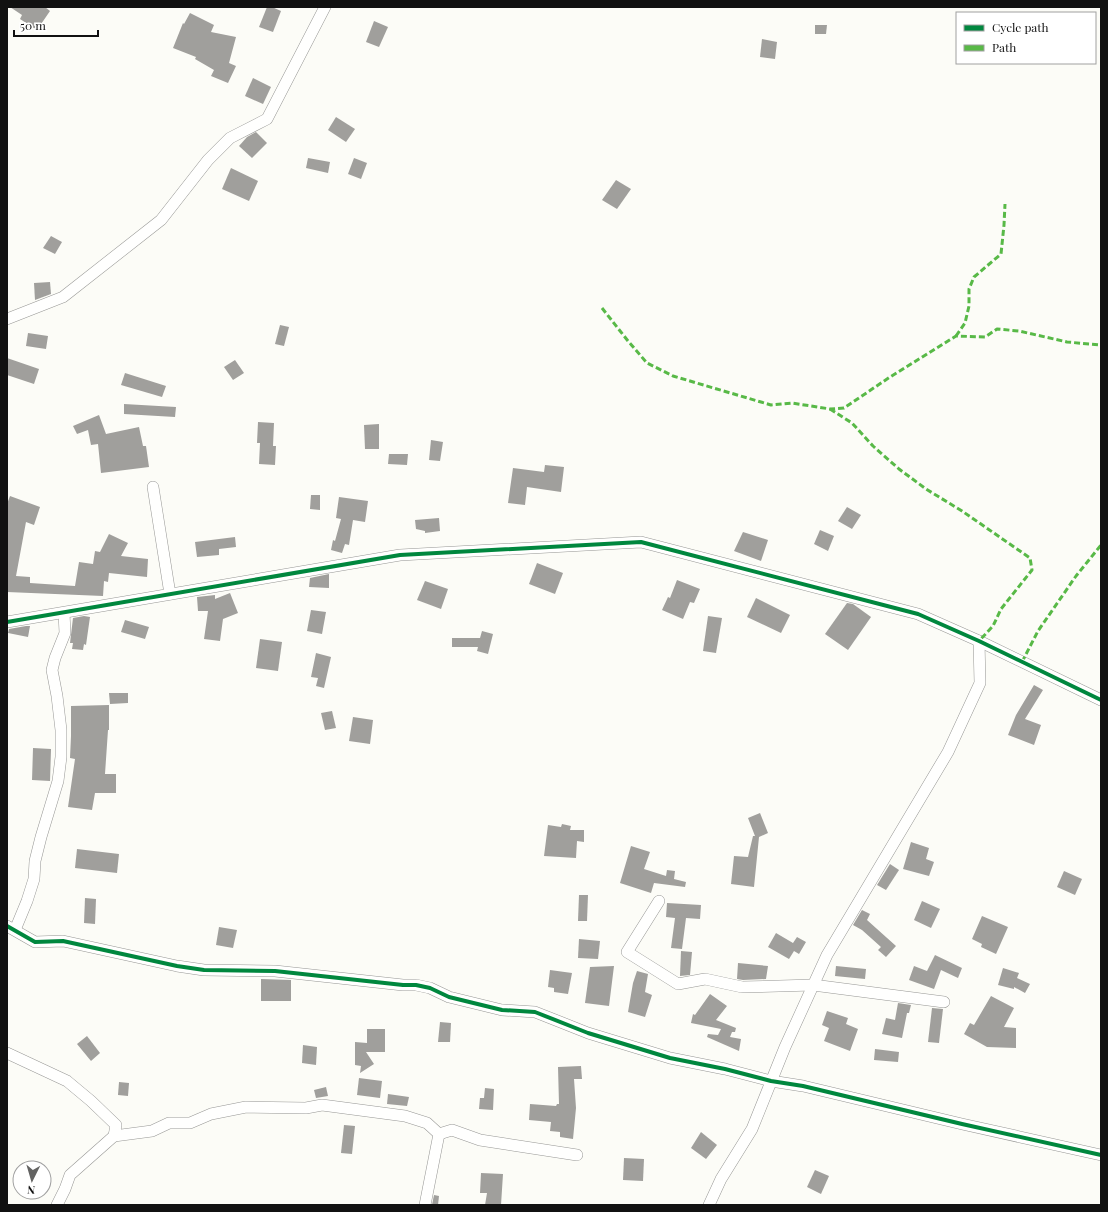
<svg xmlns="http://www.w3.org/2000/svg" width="1108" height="1212" viewBox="0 0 1108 1212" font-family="'Playfair Display',serif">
<rect width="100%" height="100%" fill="#fcfcf7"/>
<g fill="#a09f9c">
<polygon points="10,7 45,7 50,11 37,30 20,19 22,15"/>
<polygon points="267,7 272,7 281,11 273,32 259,27"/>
<polygon points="190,13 214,25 211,32 236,37 229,63 236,66 228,83 211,76 214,70 195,59 196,57 173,48 183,23 184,24"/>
<polygon points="374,21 388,27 379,47 366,42"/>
<polygon points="815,25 827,25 826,34 815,34"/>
<polygon points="762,39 777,42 775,59 760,57"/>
<polygon points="253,78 271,87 263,104 245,96"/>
<polygon points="336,117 355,129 346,142 328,130"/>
<polygon points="256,132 267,143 252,158 239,146 247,137"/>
<polygon points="308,158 330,162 328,173 306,168"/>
<polygon points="354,158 367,163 361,179 348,174"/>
<polygon points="231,168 258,181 249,201 222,189"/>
<polygon points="616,180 631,189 617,209 602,200"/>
<polygon points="51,236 62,242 55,254 43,248"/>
<polygon points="50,282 51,294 35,300 34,283"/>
<polygon points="280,325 289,327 284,346 275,344"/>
<polygon points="28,333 48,336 46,349 26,346"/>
<polygon points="7,358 39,369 34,384 7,375"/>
<polygon points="235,360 244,373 233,380 224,367"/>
<polygon points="125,373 166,386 162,397 121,385"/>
<polygon points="124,404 176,407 175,417 124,414"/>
<polygon points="99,415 106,434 139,427 143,446 146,446 149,467 101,473 98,444 91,445 88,430 77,434 73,426"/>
<polygon points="258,422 274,423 273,446 276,446 275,465 259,464 260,443 257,443"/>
<polygon points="379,424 379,449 365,449 364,425"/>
<polygon points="431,440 443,442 440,461 429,460"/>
<polygon points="389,454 408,454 407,465 388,464"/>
<polygon points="545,465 564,467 561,492 527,487 525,505 508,503 513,468 544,472"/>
<polygon points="311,495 320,495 320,510 310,509"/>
<polygon points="10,496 40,507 34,525 26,522 16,576 30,577 30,583 75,586 79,562 93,564 95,551 100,552 109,534 128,543 121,556 148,559 147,577 109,573 108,582 104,581 103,596 7,592 7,504"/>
<polygon points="339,497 368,501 365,522 353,520 349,545 345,544 342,553 331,550 333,540 335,541 341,519 336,518"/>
<polygon points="847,507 861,515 852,529 838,521"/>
<polygon points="439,518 440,531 425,533 425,531 416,529 415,520"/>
<polygon points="820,530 834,536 828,551 814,544"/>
<polygon points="743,532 768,540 761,561 734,551"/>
<polygon points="235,537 236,547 219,549 219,555 197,557 195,542"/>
<polygon points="537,563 563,573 555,594 529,584"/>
<polygon points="329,574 329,588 309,587 310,578"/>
<polygon points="677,580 700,589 694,603 690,602 683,619 662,610 668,597 670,598"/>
<polygon points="425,581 448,589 441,609 417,600"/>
<polygon points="230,593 238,613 223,619 220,641 204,639 208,611 198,611 197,597 215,595 215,599"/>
<polygon points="756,598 790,615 781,633 747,617"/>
<polygon points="847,603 853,604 871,617 848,650 825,634"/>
<polygon points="311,610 326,612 322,634 307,631"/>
<polygon points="84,616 90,617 86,645 84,644 83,650 72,649 73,643 70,643 73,618"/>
<polygon points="708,616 722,618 716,653 703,651"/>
<polygon points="125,620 149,627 145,639 121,632"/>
<polygon points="26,626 30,626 28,637 8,633 9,629"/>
<polygon points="482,631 493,634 488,654 477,651 478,647 452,647 452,638 480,638"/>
<polygon points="260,639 282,642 278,671 256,668"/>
<polygon points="316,653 331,657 324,688 316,686 318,678 311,677"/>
<polygon points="1034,685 1043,690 1025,719 1041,725 1034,745 1008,735 1016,715"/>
<polygon points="109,693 128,693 128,703 110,704"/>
<polygon points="109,705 109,730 108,730 105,774 116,774 116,793 95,793 92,810 68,807 75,759 70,758 71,736 71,706"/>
<polygon points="332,711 336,728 325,730 321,713"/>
<polygon points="353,717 373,720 370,744 349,741"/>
<polygon points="33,748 51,749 50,781 32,780"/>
<polygon points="760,813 768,833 759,837 754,887 731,884 734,856 748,857 753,836 755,836 748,818"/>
<polygon points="562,824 571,826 570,830 584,830 584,842 577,841 576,858 544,856 548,825 561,827"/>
<polygon points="911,842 929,848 926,859 934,862 929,876 903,869"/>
<polygon points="631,846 650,852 644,869 666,876 667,870 675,871 674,879 686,882 685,887 654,883 651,893 620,883"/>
<polygon points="77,849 119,854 117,873 75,868"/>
<polygon points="890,864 899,870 886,890 877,885"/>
<polygon points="1064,871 1082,879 1075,895 1057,887"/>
<polygon points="579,895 588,895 587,921 578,921"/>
<polygon points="85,898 96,899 95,924 84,923"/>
<polygon points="922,901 940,909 931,928 914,920"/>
<polygon points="667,903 701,905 700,919 686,918 682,949 671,948 675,918 666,917"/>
<polygon points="862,910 870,914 867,920 896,946 886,957 878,950 881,947 862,930 853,925"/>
<polygon points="982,916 1008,927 996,954 981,947 982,944 972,939"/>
<polygon points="219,927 237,930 233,948 216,945"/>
<polygon points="776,933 793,943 797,937 806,942 799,954 794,951 789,959 768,947"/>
<polygon points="579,939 600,941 598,959 578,958"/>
<polygon points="681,951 692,952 690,975 680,976"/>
<polygon points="935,955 962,968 958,978 941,970 934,989 909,980 914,966 927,971"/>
<polygon points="738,963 768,966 766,979 743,980 737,979"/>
<polygon points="614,966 609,1006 585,1003 590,967"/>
<polygon points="836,966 866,969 865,979 835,976"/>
<polygon points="1003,968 1019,973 1017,978 1030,984 1025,993 1014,987 1014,989 998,985"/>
<polygon points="550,970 572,973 568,994 554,992 554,988 548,987"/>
<polygon points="637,971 648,974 645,992 652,995 645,1017 628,1012 633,983"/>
<polygon points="261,979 291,980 291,1001 261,1001"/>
<polygon points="710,994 727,1006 716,1020 736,1028 735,1032 732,1032 730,1037 741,1039 739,1051 707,1037 708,1034 718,1035 721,1029 691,1023 693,1014 695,1015"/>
<polygon points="991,996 1014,1008 1004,1027 1016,1028 1016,1048 987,1047 964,1034 970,1023 974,1025"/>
<polygon points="898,1003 911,1005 909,1013 907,1013 902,1038 882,1034 886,1018 895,1020"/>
<polygon points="932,1008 943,1009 939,1043 928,1042"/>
<polygon points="827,1011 848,1018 846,1024 858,1029 850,1051 824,1041 829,1028 822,1025"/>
<polygon points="440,1022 451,1023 450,1042 438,1042"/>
<polygon points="367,1029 385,1029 385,1052 366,1052 374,1064 360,1073 361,1066 355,1065 355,1042 367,1043"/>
<polygon points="87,1036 100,1053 91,1061 77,1044"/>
<polygon points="303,1045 317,1047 316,1065 302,1063"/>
<polygon points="875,1049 899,1052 898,1062 874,1060"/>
<polygon points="581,1066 582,1079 574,1079 576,1108 573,1139 560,1137 560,1132 550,1131 551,1122 529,1120 530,1104 556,1106 557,1104 559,1104 558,1067"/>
<polygon points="359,1078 382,1081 380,1098 357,1095"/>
<polygon points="119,1082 129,1083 128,1096 118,1095"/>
<polygon points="326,1087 328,1096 316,1098 314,1090"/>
<polygon points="485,1088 494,1089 493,1110 479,1109 480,1098 484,1098"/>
<polygon points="388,1094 409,1097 407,1106 387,1104"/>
<polygon points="344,1125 355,1126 352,1154 341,1153"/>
<polygon points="701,1132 717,1145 706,1159 691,1148"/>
<polygon points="624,1158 644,1159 643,1181 623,1180"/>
<polygon points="815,1170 829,1176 821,1194 807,1187"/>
<polygon points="481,1173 503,1174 501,1205 485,1205 487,1193 480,1193"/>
<polygon points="434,1195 439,1196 438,1205 432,1205"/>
</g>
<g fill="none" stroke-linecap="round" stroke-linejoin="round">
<defs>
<g id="street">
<polyline points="7,319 63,297 161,220 208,160 230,138 267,119 325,7"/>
<polyline points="153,487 170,594"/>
<polyline points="7,622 400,555 641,542 918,614 979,641 1101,700"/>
<polyline points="659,901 627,952 678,984 705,979 742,987 813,985 944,1002"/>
<polyline points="7,926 35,942 63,941 177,966 204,970 275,971 403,985 416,985 430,988 449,997 502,1010 535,1012 588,1033 670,1058 725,1069 771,1081 803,1086 962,1124 1101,1155"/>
<polyline points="15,930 27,901 34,879 35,861 41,837 58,781 61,757 61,730 57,696 52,670 55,658 65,633 64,613"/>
<polyline points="7,1053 67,1081 91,1101 116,1125 114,1136 152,1131 169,1123 190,1123 211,1114 246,1107 306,1108 322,1105 405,1116 427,1123 439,1134 425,1205"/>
<polyline points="439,1134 452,1130 480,1140 577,1155"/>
<polyline points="57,1205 65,1189 70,1175 114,1136"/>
<polyline points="709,1205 721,1179 752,1129 785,1047 827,955 948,752 980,683 979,641"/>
</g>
</defs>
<use href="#street" stroke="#979795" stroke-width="12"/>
<use href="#street" stroke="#fffffe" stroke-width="11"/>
<g stroke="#58b947" stroke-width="3" stroke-dasharray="6 3" stroke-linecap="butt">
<polyline points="602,308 628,341 647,363 673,376 771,405 792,403 830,409 844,408 890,377 956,336 985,337 997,329 1019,331 1067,342 1101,345"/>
<polyline points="956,336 965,323 969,306 969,289 974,277 1001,254 1004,225 1005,204"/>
<polyline points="830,409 852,423 873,446 899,469 926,489 962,511 1030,558 1032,570 1001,609 993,626 979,641"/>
<polyline points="1022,662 1038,631 1076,576 1101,545"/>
</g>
<defs>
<g id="cycleway">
<polyline points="7,622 400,555 641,542 918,614 979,641 1101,700"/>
<polyline points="7,926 35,942 63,941 177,966 204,970 275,971 403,985 416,985 430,988 449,997 502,1010 535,1012 588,1033 670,1058 725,1069 771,1081 803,1086 962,1124 1101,1155"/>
</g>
</defs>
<use href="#cycleway" stroke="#fff" stroke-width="6"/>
<use href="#cycleway" stroke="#00873e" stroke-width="4"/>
</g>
<rect width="1108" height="1212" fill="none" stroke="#111111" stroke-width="16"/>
<rect x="956" y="12" width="140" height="52" fill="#ffffff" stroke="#a0a0a0"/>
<rect x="964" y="25" width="20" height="6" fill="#00873e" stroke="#a0a0a0"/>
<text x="992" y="32" font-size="12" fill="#111111">Cycle path</text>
<rect x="964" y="45" width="20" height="6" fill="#58b947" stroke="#a0a0a0"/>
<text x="992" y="52" font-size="12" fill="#111111">Path</text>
<g transform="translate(32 1180) rotate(185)"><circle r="19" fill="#ffffff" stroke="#a0a0a0"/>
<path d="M0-3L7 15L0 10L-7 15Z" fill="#636362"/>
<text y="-6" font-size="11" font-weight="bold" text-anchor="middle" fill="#111111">N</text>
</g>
<path d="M14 30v6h84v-6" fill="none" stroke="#111111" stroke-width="2"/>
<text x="20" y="30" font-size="12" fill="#111111" stroke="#ffffff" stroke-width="3" paint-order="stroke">50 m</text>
</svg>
